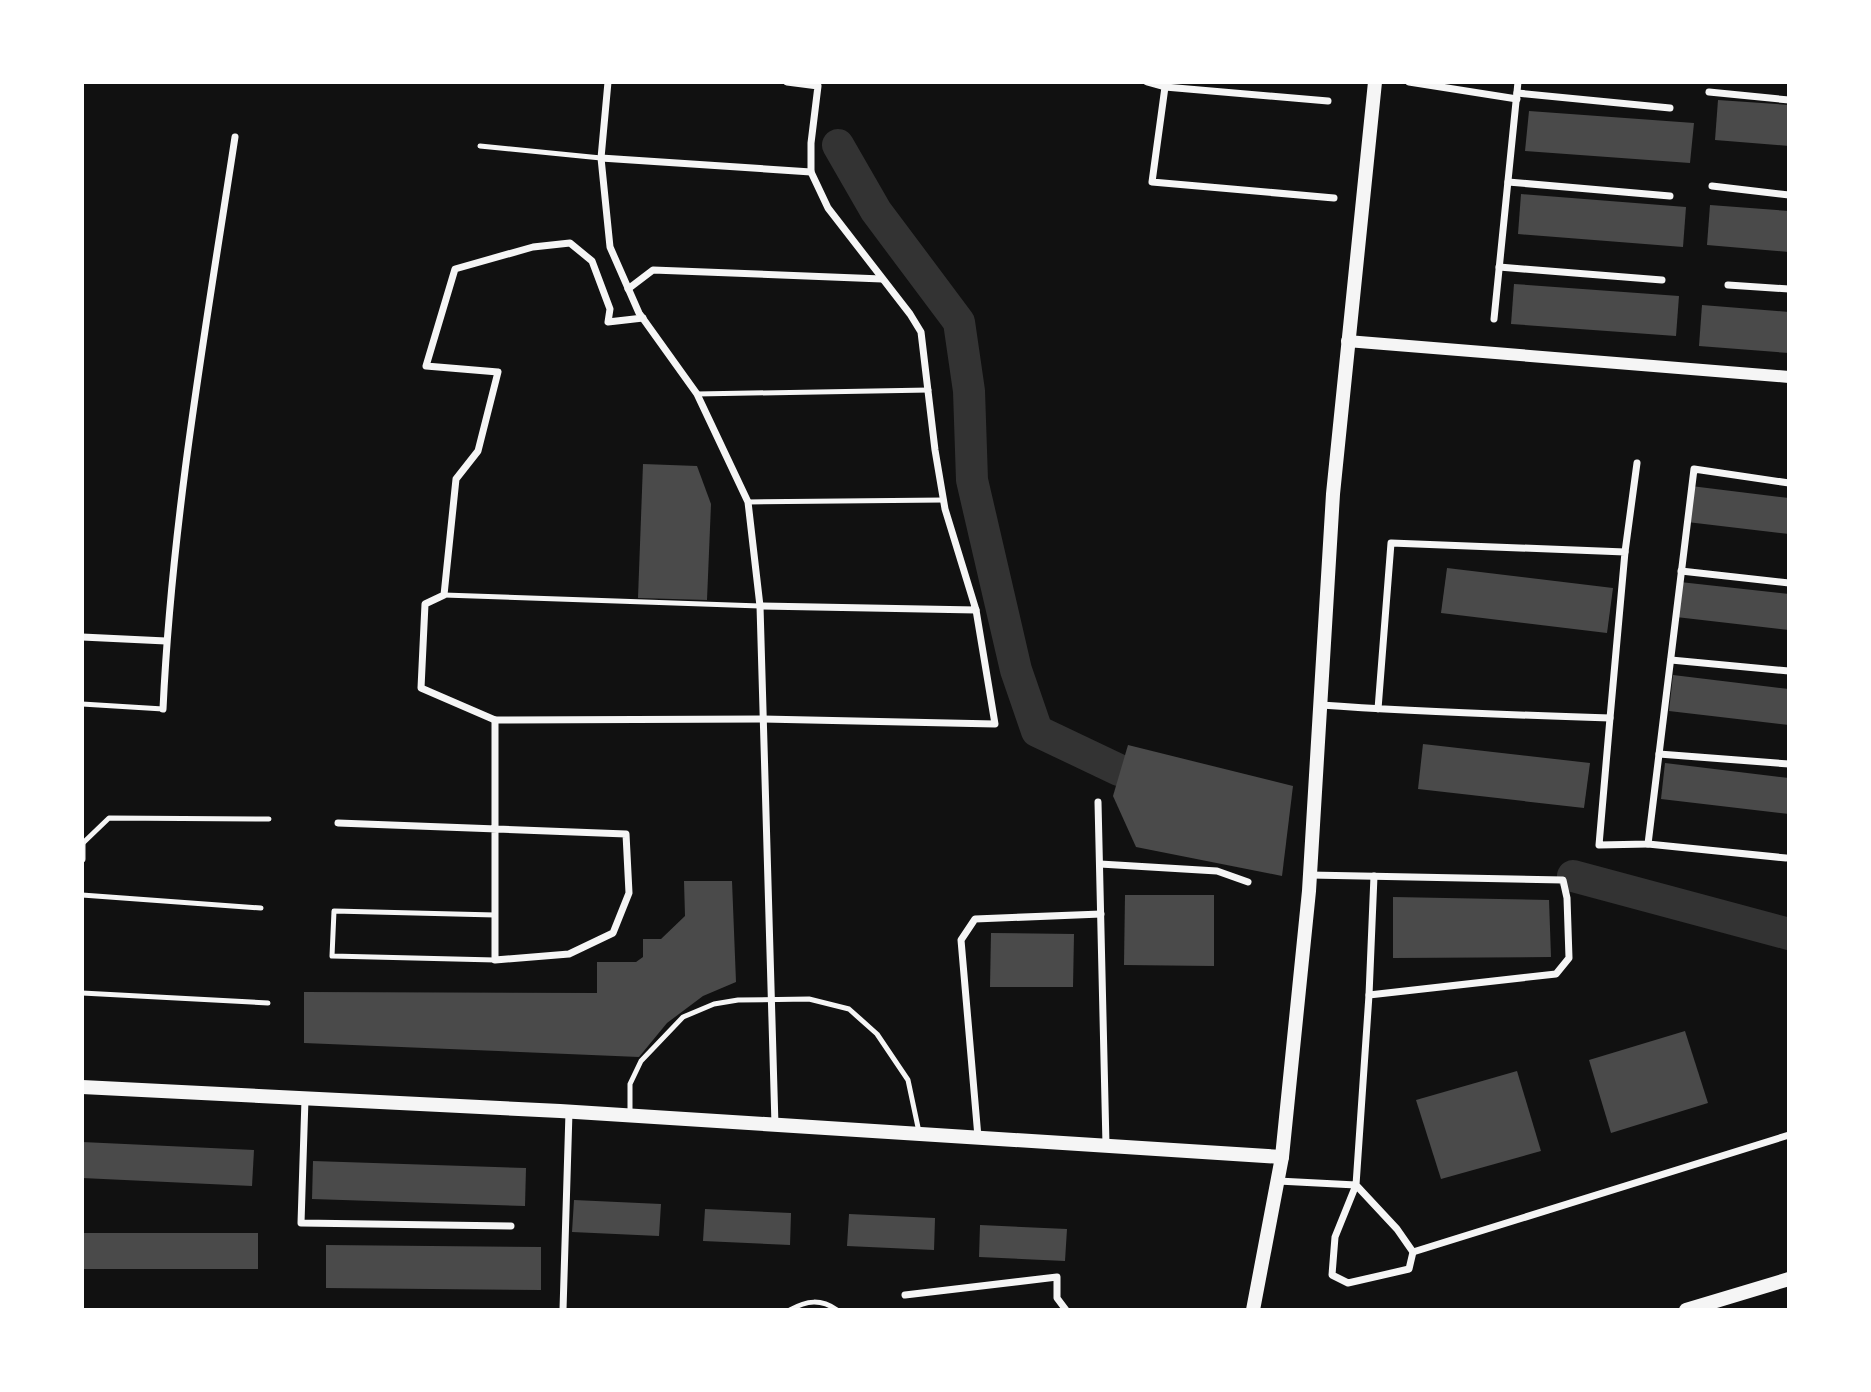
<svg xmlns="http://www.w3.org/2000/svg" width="1871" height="1392" viewBox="0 0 1871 1392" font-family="Helvetica,sans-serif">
<rect width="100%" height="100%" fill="#111"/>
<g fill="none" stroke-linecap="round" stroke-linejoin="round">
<g stroke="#333" stroke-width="32">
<polyline points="838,145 876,211 959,322 969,391 972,480 1016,670 1037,731 1119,770"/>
<polyline points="1573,876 1789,934"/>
</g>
</g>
<g fill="#4a4a4a">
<polygon points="1718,100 1789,105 1789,146 1715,140"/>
<polygon points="1529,111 1694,123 1690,163 1525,151"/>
<polygon points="1521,194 1686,207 1683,247 1518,234"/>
<polygon points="1710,205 1789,211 1789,252 1707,245"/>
<polygon points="1514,284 1679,296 1676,336 1511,324"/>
<polygon points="1702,305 1789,312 1789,353 1699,346"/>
<polygon points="643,464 697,466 711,504 707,600 638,598"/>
<polygon points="1691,486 1789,498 1789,534 1687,522"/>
<polygon points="1447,568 1613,588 1607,633 1441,613"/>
<polygon points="1680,582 1789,594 1789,630 1676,617"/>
<polygon points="1673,675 1789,689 1789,725 1669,711"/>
<polygon points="1423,744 1590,763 1584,808 1418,789"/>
<polygon points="1128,745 1293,786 1282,876 1136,847 1113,796"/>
<polygon points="1665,763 1789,778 1789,814 1661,799"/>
<polygon points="684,881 732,881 736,982 703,996 667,1023 639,1057 304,1043 304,992 597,993 597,962 636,962 643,957 643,939 661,939 685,916"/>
<polygon points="1125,895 1214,895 1214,966 1124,965"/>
<polygon points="1393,897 1549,900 1551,957 1393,958"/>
<polygon points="991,933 1074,934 1073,987 990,987"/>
<polygon points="1685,1031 1708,1103 1611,1133 1589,1060"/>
<polygon points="1517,1071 1541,1151 1441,1179 1416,1100"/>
<polygon points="82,1142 254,1150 252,1186 82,1178"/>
<polygon points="313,1161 526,1168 525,1206 312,1199"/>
<polygon points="574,1200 661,1204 659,1236 572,1232"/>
<polygon points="705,1209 791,1213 790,1245 703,1241"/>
<polygon points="849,1214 935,1218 934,1250 847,1246"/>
<polygon points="980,1225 1067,1229 1065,1261 979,1257"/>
<rect x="83" y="1233" width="175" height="36"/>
<polygon points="326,1245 541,1247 541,1290 326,1288"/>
</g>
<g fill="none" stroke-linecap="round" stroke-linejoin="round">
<g stroke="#f5f5f5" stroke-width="5">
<polyline points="480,146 601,158"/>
<polyline points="697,394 929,390"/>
<polyline points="748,502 944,500"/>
<polyline points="444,595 760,606"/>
<polyline points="82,704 163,709"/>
<polyline points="83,843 109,818 269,819"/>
<polyline points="82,895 261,908"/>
<polyline points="495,915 334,911 332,956 495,960"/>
<polyline points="82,993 268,1003"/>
<polyline points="630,1113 630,1084 641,1061 683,1017 714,1004 738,1000 809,999 849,1009 877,1034 908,1080 919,1132"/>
<path d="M 790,1310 C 807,1300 821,1299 837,1310"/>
</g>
<g stroke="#f5f5f5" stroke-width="7">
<polyline points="608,82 601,158 610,247 639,313 697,394 748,502 760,606 775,1125"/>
<polyline points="1147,82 1165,87 1152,182 1334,198"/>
<polyline points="1166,82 1165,87 1328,101"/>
<polyline points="1409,82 1517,99"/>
<polyline points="1709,92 1789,100"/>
<polyline points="1517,93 1670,108"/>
<polyline points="601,158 811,172"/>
<polyline points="1508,182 1670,196"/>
<polyline points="1712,186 1789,195"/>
<polyline points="1499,267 1662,280"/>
<polyline points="1728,285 1789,289"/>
<polyline points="628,289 653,270 882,279"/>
<polyline points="1494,319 1518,82"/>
<polyline points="1625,552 1637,463"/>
<polyline points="1681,571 1789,583"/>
<polyline points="760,606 976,610 945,509 935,450 921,332 910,314 828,208 811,172 811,143 818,86 787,82"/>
<polyline points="82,637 166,641"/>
<polyline points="1671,660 1789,671"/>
<path d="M 1321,705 C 1418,712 1514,715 1610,718 L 1625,552 L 1391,543 L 1378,709"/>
<path d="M 163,709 C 172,517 206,327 235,137"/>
<polyline points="1610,718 1599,845 1648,844 1694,469 1789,483"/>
<polyline points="495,720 421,688 425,604 444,595 456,479 478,451 498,372 426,366 455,269 533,247 570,243 592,261 610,309 608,322 643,318"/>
<polyline points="1659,754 1789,764"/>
<polyline points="1098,802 1106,1145"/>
<path d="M 338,823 L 626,834 L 629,893 L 613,933 L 569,954 L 495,960 C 495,880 495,800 495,720 L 763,719 L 995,724 L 976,610"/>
<polyline points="82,843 82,859"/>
<polyline points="1648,844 1786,858"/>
<polyline points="1100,864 1217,871 1248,882"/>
<polyline points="1369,995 1374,876"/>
<polyline points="305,1099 301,1223 511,1226"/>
<polyline points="978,1137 961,940 975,919 1101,914"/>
<polyline points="1278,1181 1356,1185 1335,1237 1332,1275 1348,1283 1409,1269 1413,1252 1397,1229 1356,1185 1369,995 1556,974 1569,958 1567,898 1563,880 1310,875"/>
<polyline points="1413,1252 1789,1135"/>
<polyline points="905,1295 1057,1277 1057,1298 1066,1310"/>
<polyline points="563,1310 569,1112"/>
</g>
<polyline stroke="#f5f5f5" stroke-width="12" points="1347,341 1789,377"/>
<g stroke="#f5f5f5" stroke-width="14">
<polyline points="82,1087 560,1111 1282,1157"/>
<polyline points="1253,1310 1282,1157 1309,891 1333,494 1375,82"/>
<polyline points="1686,1310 1789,1279"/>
</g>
</g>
<rect width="1871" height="1392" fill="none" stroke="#ffffff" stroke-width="168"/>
</svg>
